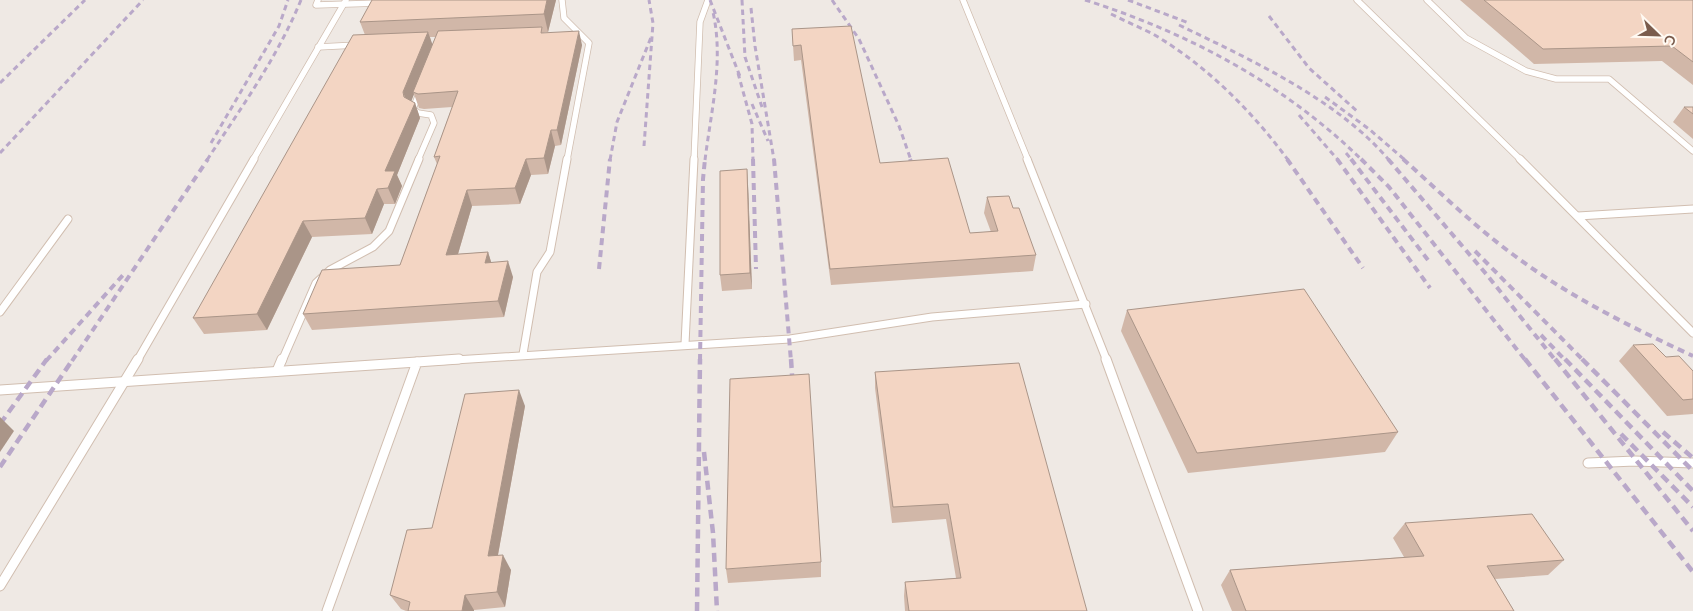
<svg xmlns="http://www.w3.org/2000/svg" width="1693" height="611" viewBox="0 0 1693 611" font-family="Lato,sans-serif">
<rect width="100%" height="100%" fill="#fdf6ec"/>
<rect fill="#efe9e4" x="0" y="0" width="1693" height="611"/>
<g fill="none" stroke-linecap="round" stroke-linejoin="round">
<defs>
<g id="lane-far2">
<polyline points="318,0 316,5 380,3"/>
<polyline points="562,0 564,18 589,43 567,160"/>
<polyline points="963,0 1028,160"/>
<polyline points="1357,0 1521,160"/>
<polyline points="1427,0 1466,38 1526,71 1556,79 1609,79 1693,151"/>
<polyline points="318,47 357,45"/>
<polyline points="253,160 346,0"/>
<polyline points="418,160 434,123 431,115 418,113 413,109 420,91"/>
<polyline points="694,160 700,22 708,0"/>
</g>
<g id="lane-far1">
<polyline points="1027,159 1107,361"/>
<polyline points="1520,159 1693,333"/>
<polyline points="1578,216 1693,209"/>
<polyline points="0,312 68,219"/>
<polyline points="685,344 694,159"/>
<polyline points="523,354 537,272 550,252 567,159"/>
<polyline points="137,361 254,159"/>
<polyline points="282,361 316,283 330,270 373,247 389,231 419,159"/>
<polyline points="439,361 790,339 932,317 1086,304"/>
</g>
<g id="lane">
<polyline points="1106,359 1198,611"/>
<polyline points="277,371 282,359"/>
<polyline points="0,390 417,362"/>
<polyline points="1588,463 1635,461 1693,463"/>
<polyline points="0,586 138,359"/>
<polyline points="327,611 417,362 459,359"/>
</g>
</defs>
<use href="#lane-far2" stroke="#d1beb0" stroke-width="7"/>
<use href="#lane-far1" stroke="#d1beb0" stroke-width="9"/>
<use href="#lane" stroke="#d1beb0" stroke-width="11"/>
<use href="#lane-far2" stroke="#fff" stroke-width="5.5"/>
<use href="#lane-far1" stroke="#fff" stroke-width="7"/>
<use href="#lane" stroke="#fff" stroke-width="9"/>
<g stroke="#b9a8c9" stroke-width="3" stroke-dasharray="5.5 4" stroke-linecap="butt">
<polyline points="710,0 741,79"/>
<polyline points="742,0 745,57 762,107"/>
<polyline points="832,0 859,39 899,126 911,160"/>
<path d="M 1085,0 C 1189,33 1284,84 1362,160"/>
<polyline points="1128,0 1189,23"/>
<polyline points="751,8 755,46 774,160"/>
<path d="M 1111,14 C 1125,21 1139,27 1153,34 C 1206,65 1252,111 1288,160"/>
<polyline points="1269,16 1309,68 1358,112"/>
<path d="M 1179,25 C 1251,60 1337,99 1389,160"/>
<polyline points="738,73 752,124 753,160"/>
<polyline points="0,83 85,0"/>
<polyline points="1325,97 1369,129 1405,160"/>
<polyline points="752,104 768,141"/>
<polyline points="1299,115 1338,160"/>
<polyline points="211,143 279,26 288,0"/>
<polyline points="644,146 653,23 649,0"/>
<polyline points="0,153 143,0"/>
<polyline points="1346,153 1352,160"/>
<path d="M 207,160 C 241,108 277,58 301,0"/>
<polyline points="610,160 617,122 652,35"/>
<path d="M 705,160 C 711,111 724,61 713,12"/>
</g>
<g stroke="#b9a8c9" stroke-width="4" stroke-dasharray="7 5" stroke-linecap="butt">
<polyline points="753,159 756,269"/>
<polyline points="774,159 791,361"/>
<polyline points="910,159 915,173"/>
<polyline points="1287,159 1363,268"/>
<polyline points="1337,159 1430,288"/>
<polyline points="1351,159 1431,264"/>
<polyline points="1361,159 1389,187 1526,361"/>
<polyline points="1388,159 1487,275 1556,361"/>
<path d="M 1403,159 C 1440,192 1475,227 1515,256 C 1570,297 1631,327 1693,356"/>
<polyline points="1475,251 1584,361"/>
<polyline points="599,269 610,159"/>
<polyline points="1541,335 1566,361"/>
<polyline points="46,361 123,275"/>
<polyline points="72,361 208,159"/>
<polyline points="700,361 703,179 705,159"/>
</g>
<g stroke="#b9a8c9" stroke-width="4.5" stroke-dasharray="9 5.5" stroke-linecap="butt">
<polyline points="791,359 793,390"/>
<polyline points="1525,359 1693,572"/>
<polyline points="1555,359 1693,531"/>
<polyline points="1565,359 1693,491"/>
<polyline points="1582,359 1693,471"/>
<polyline points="0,424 47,359"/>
<polyline points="1663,432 1693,458"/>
<polyline points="1621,434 1693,507"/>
<polyline points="704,452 713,533 717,611"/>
<polyline points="0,467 73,359"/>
<polyline points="697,611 700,359"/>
</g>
</g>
<g fill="#d1b7a8" fill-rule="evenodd">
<path d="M 372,0 L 556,0 L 548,32 L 543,32 L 582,45 L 561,145 L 555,146 L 548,174 L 531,175 L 520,204 L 472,206 L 458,254 L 488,252 L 491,262 L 513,277 L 504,317 L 312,330 L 303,314 L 400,265 L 437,164 L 434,157 L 452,107 L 424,109 L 419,108 L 414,94 L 411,101 L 415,103 L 420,118 L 397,175 L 402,186 L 395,204 L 384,204 L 372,234 L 312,237 L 267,330 L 204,334 L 193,318 L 365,35 L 360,22 ZM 430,37 L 436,37 L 432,45 Z"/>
<polygon points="1460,0 1693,0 1693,85 1662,61 1534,64"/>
<polygon points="792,29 880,163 970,233 991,232 984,213 987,197 1013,208 1036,255 1033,271 831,285 801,60 794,61"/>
<polygon points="1684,107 1693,107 1693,139 1673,122"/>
<polygon points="747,169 748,185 752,289 722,291 720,275"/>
<polygon points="1127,310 1398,432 1385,452 1188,473 1121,331"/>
<polygon points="1633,345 1666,357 1693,371 1693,414 1667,416 1619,361"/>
<polygon points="875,372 1087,611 905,611 904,596 905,582 956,578 946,519 892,523 875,388"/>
<polygon points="525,406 498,555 511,570 505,607 474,610 474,611 406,611 401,609 390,595 432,528"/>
<polygon points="1405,523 1564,560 1548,575 1495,579 1514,611 1232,611 1221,585 1230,570 1404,557 1393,538"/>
<polygon points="821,562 821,577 728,583 726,569"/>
</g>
<g fill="#aa9588">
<polygon points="547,0 556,0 548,32 544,14"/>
<polygon points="579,31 582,45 561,145 557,130"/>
<polygon points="428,32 433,46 413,92 414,94 409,107 403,92"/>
<polygon points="415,103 420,118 397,175 402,186 395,204 388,188 385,171"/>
<polygon points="551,130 555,146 548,174 544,158"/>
<polygon points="526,159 531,175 520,204 515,188"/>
<polygon points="747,169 748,185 752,289 750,273"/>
<polygon points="377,189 384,204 372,234 365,218"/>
<polygon points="467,190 472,206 453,271 446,255"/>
<polygon points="303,221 312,237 267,330 257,314"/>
<polygon points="488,252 493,268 485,263"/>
<polygon points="508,261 513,277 504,317 498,301"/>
<polygon points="519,390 525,406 495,571 488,556"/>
<polygon points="0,417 14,431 0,452"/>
<polygon points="503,555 511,570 505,607 497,592"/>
<polygon points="465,595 474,610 474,611 462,611"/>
</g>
<g fill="#f3d5c3" stroke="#aa9588">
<polygon points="372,0 547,0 544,14 360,22"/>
<polygon points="1484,0 1693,0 1693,62 1672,46 1543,49"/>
<polygon points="851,26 880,163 948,158 970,233 998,231 987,197 1009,196 1013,208 1019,208 1036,255 830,269 801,45 793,46 792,29"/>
<polygon points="542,27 541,33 579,31 557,130 551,130 544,158 526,159 515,188 467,190 446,255 488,252 485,263 508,261 498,301 303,314 322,270 400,265 440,156 434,157 458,91 418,94 413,92 438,31"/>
<polygon points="428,32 403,92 404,97 415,103 385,171 395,171 388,188 377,189 365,218 303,221 257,314 193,318 353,35"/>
<polygon points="1684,107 1693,107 1693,114"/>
<polygon points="747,169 750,273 720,275 720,171"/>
<polygon points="1304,289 1398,432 1197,453 1127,310"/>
<polygon points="1653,344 1666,357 1679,356 1693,371 1693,399 1683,400 1633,345"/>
<polygon points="1019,363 1087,611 909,611 905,582 961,578 948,504 893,507 875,372"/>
<polygon points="809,374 821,562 726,569 730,379"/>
<polygon points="519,390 488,556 503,555 497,592 465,595 462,611 408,611 410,602 390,595 407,530 432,528 465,394"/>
<polygon points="1532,514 1564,560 1487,566 1514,611 1246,611 1230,570 1424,556 1405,523"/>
</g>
<g transform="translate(1658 35) rotate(113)" stroke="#fffaf3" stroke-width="4" paint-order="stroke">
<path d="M0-4L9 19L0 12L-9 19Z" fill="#7a5c4d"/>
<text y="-8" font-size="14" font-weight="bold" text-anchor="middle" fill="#7a5c4d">С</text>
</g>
</svg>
